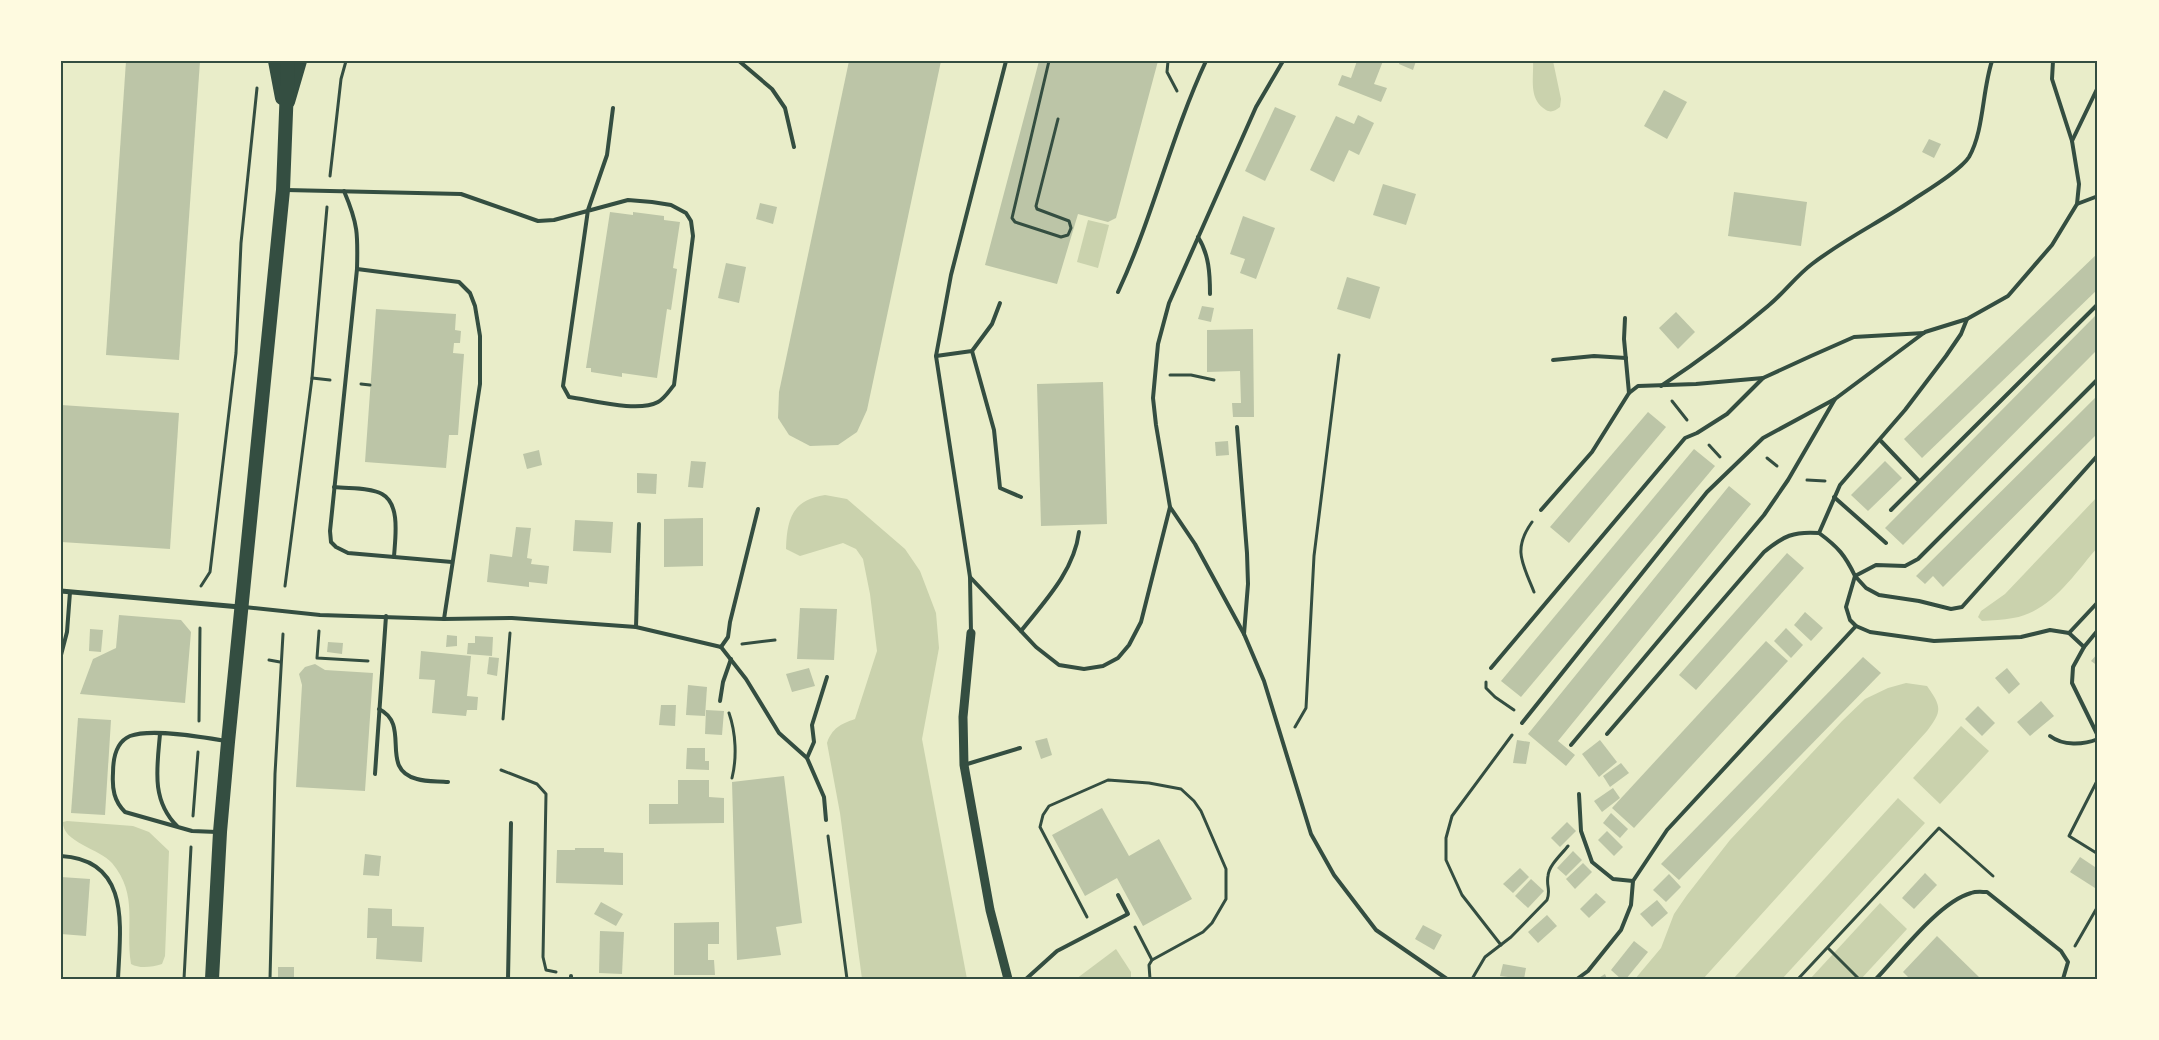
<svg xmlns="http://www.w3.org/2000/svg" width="2159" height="1040" viewBox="0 0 2159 1040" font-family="'PT Serif',serif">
<rect width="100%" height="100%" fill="#e9edc9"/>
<g fill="#cad2ad">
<path d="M 1533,61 L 1553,61 L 1561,99 L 1560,107 C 1555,111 1551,113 1546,110 C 1528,99 1534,79 1533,61 Z"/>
<polygon points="1088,220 1109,225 1098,268 1077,262"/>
<path d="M 825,495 L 847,499 L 905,549 L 920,571 L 936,613 L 939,648 L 922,739 L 967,979 L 862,979 L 840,813 L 827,743 C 832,728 841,724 855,719 L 877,651 L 870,594 L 863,559 L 856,549 L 843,543 L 800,556 L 786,549 C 787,519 792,500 825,495 Z"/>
<path d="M 2098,496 L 2098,547 C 2074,574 2051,612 2013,618 C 2003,620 1992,620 1982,621 L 1978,617 L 1981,611 L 2005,594 Z"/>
<path d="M 1906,683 L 1927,686 C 1942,707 1942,711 1927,731 L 1703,979 L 1635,979 L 1661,948 L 1674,914 L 1687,895 L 1730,840 L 1842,721 L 1865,699 L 1888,688 Z"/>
<polygon points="1961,726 1989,751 1940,804 1913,778"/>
<polygon points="1898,798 1925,823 1782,979 1733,979"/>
<path d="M 67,821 L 133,826 L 149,832 L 169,851 L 165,956 L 162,964 C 152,967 140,969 131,964 C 125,926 139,895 112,863 C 100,849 62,842 63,822 Z"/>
<polygon points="1880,903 1907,929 1861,979 1810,979"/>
<polygon points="1116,949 1131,972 1131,979 1076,979"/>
</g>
<g fill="#bcc5a7">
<polygon points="126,61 200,61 179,360 106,355"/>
<polygon points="849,61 941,61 867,410 857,432 838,445 810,446 789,435 778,418 779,392"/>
<polygon points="1039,61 1158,61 1116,218 1108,222 1078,214 1057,284 985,265"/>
<polygon points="1357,61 1383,61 1374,84 1387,88 1381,102 1338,85 1342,75 1351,78"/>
<polygon points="1400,61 1416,61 1413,70 1399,64"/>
<polygon points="1664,90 1687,102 1667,139 1644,126"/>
<polygon points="1275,107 1296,116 1265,181 1245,171"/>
<polygon points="1358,115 1374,123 1359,155 1349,150 1334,182 1310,170 1336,116 1354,124"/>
<polygon points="1929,139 1941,144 1934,158 1922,152"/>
<polygon points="1383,184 1416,194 1406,225 1373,215"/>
<polygon points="1734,192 1807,202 1801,246 1728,236"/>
<polygon points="760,203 777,207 773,224 756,219"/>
<polygon points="610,212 633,215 633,212 664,216 664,220 680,222 673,268 677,269 671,310 667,309 657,378 622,373 622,377 591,372 591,368 586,368"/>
<polygon points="1243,216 1275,228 1256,279 1240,273 1245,259 1230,254"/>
<polygon points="2098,253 2098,289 1922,458 1904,439"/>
<polygon points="726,263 746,267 739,303 718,298"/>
<polygon points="1347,277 1380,287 1370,319 1337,309"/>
<polygon points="1202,306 1214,308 1211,322 1198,319"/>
<polygon points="376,309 456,314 455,330 461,331 460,343 454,343 453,353 464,354 458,435 449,435 446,468 365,462"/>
<polygon points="1676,312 1695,332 1678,349 1659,328"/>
<polygon points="2098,313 2098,349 1903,545 1885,528"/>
<polygon points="1253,329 1254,417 1233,417 1232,403 1241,403 1240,371 1207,372 1207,330"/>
<polygon points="1103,382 1107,524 1041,526 1037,384"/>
<polygon points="2098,395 2098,433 1943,587 1933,576 1925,584 1916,576"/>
<polygon points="61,405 179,413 170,549 61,542"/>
<polygon points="1648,412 1666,427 1569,543 1550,527"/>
<polygon points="1228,441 1229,455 1216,456 1215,442"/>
<polygon points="1694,449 1715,466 1521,697 1501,681"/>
<polygon points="539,450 542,465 527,469 523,454"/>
<polygon points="691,461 706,462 703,488 688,487"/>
<polygon points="1885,461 1902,478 1868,511 1851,495"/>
<polygon points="637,473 657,474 656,494 637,493"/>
<polygon points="1729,486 1751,504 1558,741 1575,755 1566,766 1528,734"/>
<polygon points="703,518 703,566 664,567 664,519"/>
<polygon points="575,520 613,522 611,553 573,551"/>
<polygon points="516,527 531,528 527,558 532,559 531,564 549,566 547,584 529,582 529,587 487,582 490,554 512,557"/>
<polygon points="1787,553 1804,568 1696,690 1679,675"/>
<polygon points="800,608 837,609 834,660 797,659"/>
<polygon points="1805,612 1823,628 1811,641 1794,625"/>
<polygon points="119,615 181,620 191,632 185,703 80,694 93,659 116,648"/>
<polygon points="1786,628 1803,645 1791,658 1774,641"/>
<polygon points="90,629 103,630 101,652 89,651"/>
<polygon points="447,635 457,636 457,646 446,647"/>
<polygon points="475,636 493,637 492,656 467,654 468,643 475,643"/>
<polygon points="1766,641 1788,661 1634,828 1612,808"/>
<polygon points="328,642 343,643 342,654 327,652"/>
<polygon points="421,651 471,656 467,696 478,697 477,710 467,710 466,716 432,713 435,680 419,679"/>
<polygon points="2098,653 2098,666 2091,661"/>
<polygon points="489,657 499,658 497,676 487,674"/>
<polygon points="1863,657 1881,673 1679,880 1661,864"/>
<polygon points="315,664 325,670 373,673 365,791 296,787 302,685 299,674 305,667"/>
<polygon points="809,668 815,686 792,692 786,674"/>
<polygon points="2007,668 2020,684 2009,694 1995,678"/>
<polygon points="688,685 707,687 705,716 686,715"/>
<polygon points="2041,701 2054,716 2030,736 2017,722"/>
<polygon points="661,705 676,705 675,726 659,725"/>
<polygon points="1978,706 1995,723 1982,736 1965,719"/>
<polygon points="706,710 724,711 722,735 705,734"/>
<polygon points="78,718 111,720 105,815 71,813"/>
<polygon points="1047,738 1052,755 1041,759 1035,741"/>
<polygon points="1517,740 1530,742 1526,764 1513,763"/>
<polygon points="1600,740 1617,762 1599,777 1582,754"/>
<polygon points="687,748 705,748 705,761 709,761 709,770 686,769"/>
<polygon points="1621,763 1629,773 1610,787 1603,776"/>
<polygon points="784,776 802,923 776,927 781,955 737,960 732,782"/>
<polygon points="678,780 709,780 709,797 724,798 724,823 649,824 649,804 678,804"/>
<polygon points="1613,788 1620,798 1602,812 1594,801"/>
<polygon points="1102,808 1129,856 1159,839 1192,899 1143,926 1117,878 1085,896 1052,835"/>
<polygon points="1611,813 1628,829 1620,838 1603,823"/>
<polygon points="1567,822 1576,831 1560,847 1551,838"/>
<polygon points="1607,831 1623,847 1614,856 1598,840"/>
<polygon points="575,848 604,848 604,852 623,853 623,885 556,883 557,850 575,850"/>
<polygon points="1573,851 1582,860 1566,876 1557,868"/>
<polygon points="365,854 381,856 379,876 363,875"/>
<polygon points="2080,857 2098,869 2098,883 2095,888 2070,872"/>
<polygon points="1583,863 1592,872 1575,889 1566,879"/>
<polygon points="1520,868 1529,877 1513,893 1503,884"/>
<polygon points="1925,873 1937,885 1914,909 1902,898"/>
<polygon points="1669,874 1681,887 1666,902 1653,890"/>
<polygon points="61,877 90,879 86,936 61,934"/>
<polygon points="1531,879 1544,891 1528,908 1515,896"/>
<polygon points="1596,893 1606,902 1589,918 1580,909"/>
<polygon points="1657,900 1668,913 1652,927 1640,914"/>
<polygon points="601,902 623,914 616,926 594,914"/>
<polygon points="368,908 392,909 392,926 424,927 422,962 376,959 377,938 367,938"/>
<polygon points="1547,915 1557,926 1538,943 1528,932"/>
<polygon points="719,922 719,944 708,944 708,960 714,960 715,975 674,975 674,923"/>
<polygon points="1423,925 1442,935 1434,950 1415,939"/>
<polygon points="600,931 624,932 622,974 599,973"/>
<polygon points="1937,936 1981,979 1910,979 1903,972"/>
<polygon points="1634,941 1648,952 1626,979 1621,979 1611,970"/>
<polygon points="1503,964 1526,968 1524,979 1500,976"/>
<rect x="278" y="967" width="16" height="12"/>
<polygon points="1605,974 1607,979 1597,979"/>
</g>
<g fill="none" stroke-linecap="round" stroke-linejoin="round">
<g stroke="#344e41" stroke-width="3">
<polyline points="1049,61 1012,218 1015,222 1061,237 1068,235 1071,228 1069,221 1037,209 1036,206 1058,119"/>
<polyline points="1168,61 1167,72 1177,91"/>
<polyline points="330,176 341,79 346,61"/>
<polyline points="1170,375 1191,375 1214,380"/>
<polyline points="312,378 330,380"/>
<polyline points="361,384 370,385"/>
<polyline points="1672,401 1687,420"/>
<polyline points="1709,445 1720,457"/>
<polyline points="1767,458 1777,466"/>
<polyline points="1807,480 1825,481"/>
<path d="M 1532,522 C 1512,550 1523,564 1534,592"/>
<polyline points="201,586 210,572 236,353 241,243 257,88"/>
<polyline points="285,586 312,378 327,207"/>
<polyline points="319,631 317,658 368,661"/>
<polyline points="742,644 775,640"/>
<polyline points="269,660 280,662"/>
<polyline points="1486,682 1486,688 1495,697 1514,710"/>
<path d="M 729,713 C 736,733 737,758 732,778"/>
<polyline points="503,719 510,633"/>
<polyline points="199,721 200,628"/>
<polyline points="1295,727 1306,708 1314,556 1339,355"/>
<polyline points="501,770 537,784 546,794 543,957 546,970 556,972"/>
<polyline points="2098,779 2069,836 2098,854"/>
<polyline points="193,816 198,752"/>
<polyline points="828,836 847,979"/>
<polyline points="1087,917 1040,827 1043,815 1049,806 1108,780 1149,783 1181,789 1194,801 1201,811 1226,869 1226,899 1212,923 1203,932 1152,960 1149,965 1150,979"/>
<polyline points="1135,927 1152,960"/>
<polyline points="1501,945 1462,895 1446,860 1446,838 1452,816 1512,735"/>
<polyline points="2075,946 2098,906"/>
<polyline points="1828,948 1859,979"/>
<polyline points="184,979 191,847"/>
<polyline points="270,979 275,774 283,634"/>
<path d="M 1472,979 L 1485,957 L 1511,937 L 1547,900 C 1551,890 1546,886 1548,876 C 1549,865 1561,855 1568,846"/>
<polyline points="1798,979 1939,828 1993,876"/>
</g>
<g stroke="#344e41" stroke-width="4">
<polyline points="739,61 772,89 785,108 794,147"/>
<polyline points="2072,141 2098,87"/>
<path d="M 286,190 L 461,194 L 538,221 L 554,220 L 628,200 L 652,202 L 671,205 L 686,213 L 691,221 L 693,236 L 674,385 C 669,391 665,398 658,402 C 638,413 592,400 569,397 L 563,386 L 588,210 L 607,155 L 613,108"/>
<path d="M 344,191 C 358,224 358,234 357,269 L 330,531 L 331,542 L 336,547 L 348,553 L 452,562"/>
<polyline points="2077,204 2098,196"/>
<path d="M 1198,237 C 1209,254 1210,274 1210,294"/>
<polyline points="357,269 459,282 470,293 475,306 480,336 480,384 444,619"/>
<path d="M 1118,292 C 1153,217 1171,136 1206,61"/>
<polyline points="1625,318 1624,339 1629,393"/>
<path d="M 1967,319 L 1961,334 L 1946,356 L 1905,410 L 1840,485 L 1819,533 C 1838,547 1845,555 1855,576 L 1876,565 L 1905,566 L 1918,559 L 2098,379"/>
<polyline points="972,351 994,430 1000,488 1021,497"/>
<polyline points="936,356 972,351 992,324 1000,303"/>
<polyline points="1553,360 1594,356 1626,358"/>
<path d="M 1661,386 C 1699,361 1734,335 1768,306 C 1784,293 1796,276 1812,264 C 1843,240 1878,223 1911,201 C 1926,191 1960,171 1969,157 C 1984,131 1982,91 1992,61"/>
<polyline points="1237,427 1247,553 1248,584 1244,634"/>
<polyline points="1880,440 1919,481"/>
<polyline points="2098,455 1962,607 1951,609 1919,601 1879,595 1866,588 1855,576 1846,607 1850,620 1856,626 1870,632 1934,641 2021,637 2050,630 2069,633 2084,647 2098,630"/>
<path d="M 334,487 C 348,489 369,487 382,494 C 401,504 395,539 394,557"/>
<polyline points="1834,497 1886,543"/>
<polyline points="1170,507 1195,544 1244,634 1264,681 1311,834 1334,875 1376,930 1447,979"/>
<polyline points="1541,510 1592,452 1629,393 1638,386 1696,384 1763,378"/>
<polyline points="1891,510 2098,304"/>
<polyline points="970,577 1036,647 1059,665 1084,669 1103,666 1118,658 1129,645 1141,622 1170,507 1156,425 1153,398 1158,344 1169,303 1256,107 1283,61"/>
<polyline points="244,607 320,615 444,619 512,618 636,627 721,647"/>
<polyline points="636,627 639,524"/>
<path d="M 1021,631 C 1045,601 1074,571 1079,532"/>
<polyline points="971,633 970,577 936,356 951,275 1006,61"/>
<polyline points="2069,633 2098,602"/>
<polyline points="721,647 746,679 779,733 807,758 824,797 826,820"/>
<polyline points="721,647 728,637 730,622 758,509"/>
<polyline points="2084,647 2073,667 2072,683 2098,736"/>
<polyline points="61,655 67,632 70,592"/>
<polyline points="1491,668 1685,438 1697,433 1727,414 1763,378 1811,356 1854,337 1924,333"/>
<polyline points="720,701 723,682 731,659"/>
<path d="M 379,709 C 412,725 378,769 417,779 C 426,782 438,781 448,782"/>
<polyline points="1522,723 1707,492 1763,438 1835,399"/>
<path d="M 160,734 C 157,768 151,800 177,826"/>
<path d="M 1607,734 L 1764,552 C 1783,536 1794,531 1819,533"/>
<path d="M 2050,736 C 2063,746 2083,745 2098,739"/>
<polyline points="1571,745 1764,515 1788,480 1835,399 1925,332 1967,319 2008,296 2052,245 2077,204 2079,184 2072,141 2052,79 2053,61"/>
<polyline points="807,758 814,742 812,725 827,677"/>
<polyline points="964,765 1020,748"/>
<polyline points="375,774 386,616"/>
<polyline points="1579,794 1581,831 1592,862 1613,879 1633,881"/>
<path d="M 217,832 L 192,831 L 125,812 C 114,801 112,789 113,773 C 113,760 116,742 130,736 C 151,728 203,737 226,741"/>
<path d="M 61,856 C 132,860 120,929 118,979"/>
<polyline points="571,976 571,979"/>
<polyline points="508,979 511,823"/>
<polyline points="1026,979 1057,951 1128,914 1118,895"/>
<polyline points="1577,979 1588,971 1621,930 1631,905 1633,881 1667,830 1856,626"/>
<path d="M 1876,979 C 1900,954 1939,902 1971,893 C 1976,891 1982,892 1987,892 L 2061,951 L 2068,962 L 2063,979"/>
</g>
<polyline stroke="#344e41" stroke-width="5" points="61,591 240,607"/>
<polyline stroke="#344e41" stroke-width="9" points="971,633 963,717 964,765 990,910 1008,979"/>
<polyline stroke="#344e41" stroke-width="12" points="289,102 301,61"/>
<g stroke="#344e41" stroke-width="14">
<polyline points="275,61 282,98"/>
<polyline points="212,979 220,832 228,742 283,190 288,61"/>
</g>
</g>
<rect width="2159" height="1040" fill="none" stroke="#fefae0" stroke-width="125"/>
<rect x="62" y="62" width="2034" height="916" fill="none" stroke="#344e41" stroke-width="2"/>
</svg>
